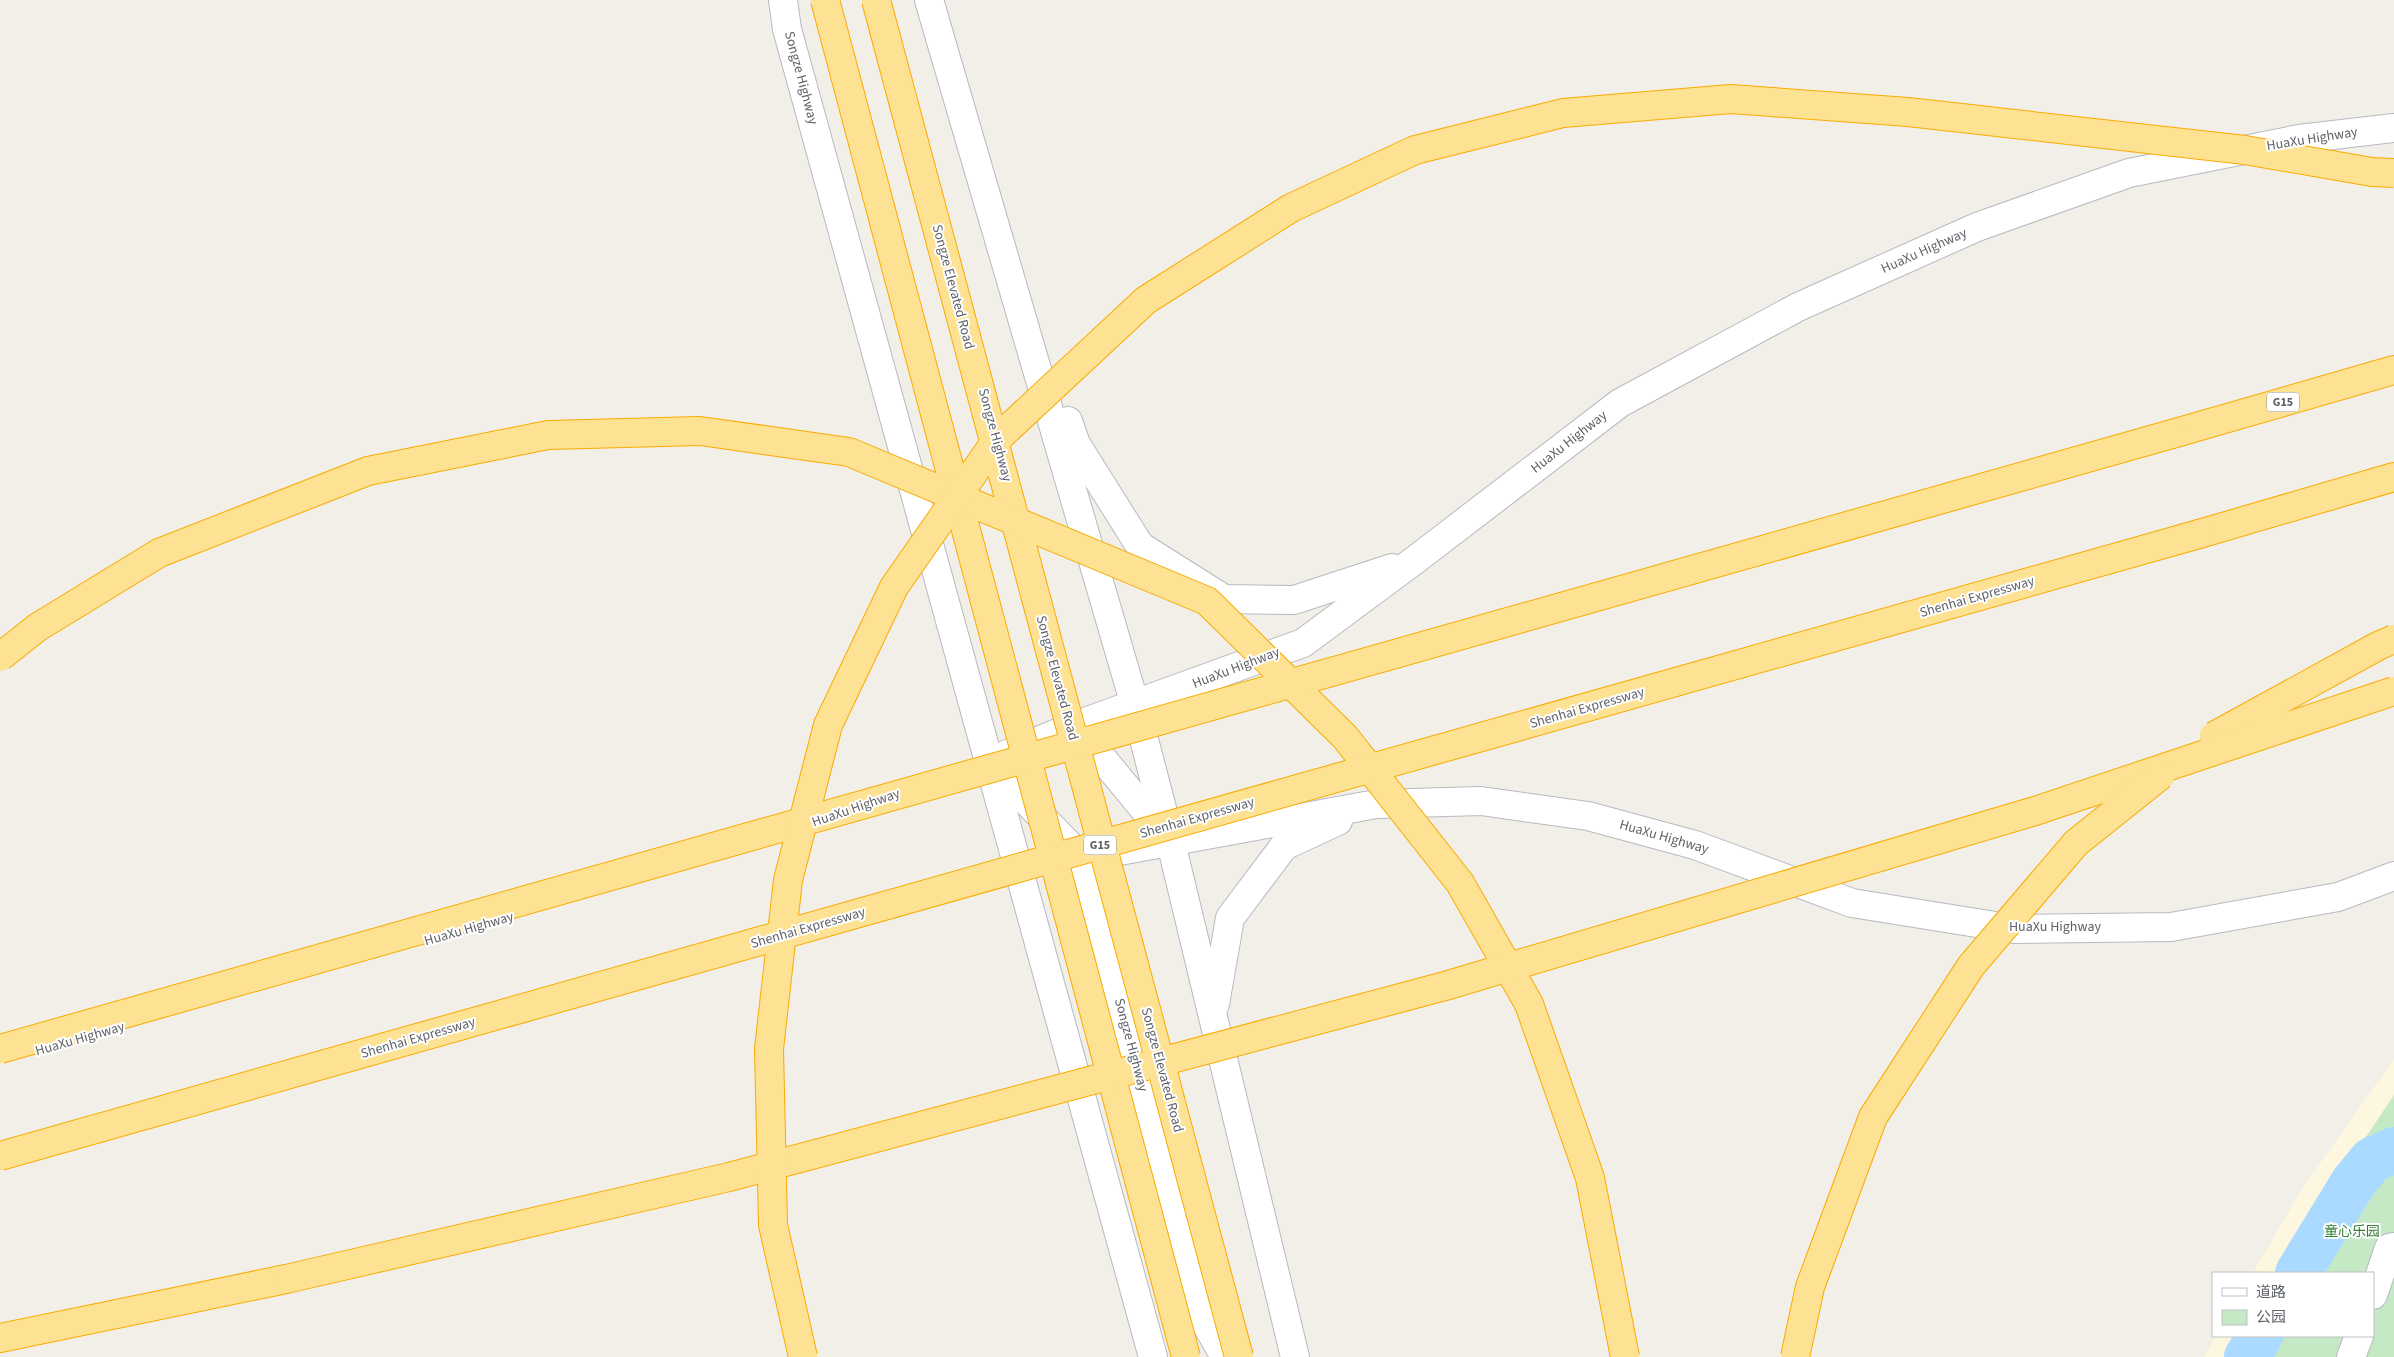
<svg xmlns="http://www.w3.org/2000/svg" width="2394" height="1357" viewBox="0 0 2394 1357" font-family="'Source Sans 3','Noto Sans SC',sans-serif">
<rect width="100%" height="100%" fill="#f1efe8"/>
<polygon fill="#fef7e0" points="2394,1059 2394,1357 2204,1357 2217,1336 2373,1336 2373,1273 2253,1273 2300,1192"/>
<polygon fill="#c5e8c5" points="2394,1095 2394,1357 2224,1357 2236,1336 2373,1336 2373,1273 2275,1273"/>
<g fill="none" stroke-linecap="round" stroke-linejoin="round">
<g stroke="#aadaff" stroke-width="46">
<polyline points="2298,1273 2353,1183 2372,1160 2394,1150"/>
<polyline points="2247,1357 2260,1336"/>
</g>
<defs>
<g id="street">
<polyline points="2373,1295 2389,1248 2394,1247"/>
<polyline points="2351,1357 2359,1336"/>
</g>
<g id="secondary">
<polyline points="783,0 787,29 1153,1357"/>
<polyline points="929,0 1135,705 1171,843 1295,1357"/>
<polyline points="1068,421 1076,444 1140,546 1224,599 1294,600 1392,568"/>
<polyline points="1074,724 1167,837"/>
<polyline points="1005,755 1074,726 1303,643 1415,560 1620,403 1798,307 1977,227 2129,173 2299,139 2394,128"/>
<polyline points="989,763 1081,857 1204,1320 1225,1357"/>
<polyline points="1103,854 1376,804 1481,801 1588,816 1695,845 1852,903 2014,929 2171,927 2338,897 2394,876"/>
<polyline points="1215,1004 1230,918 1284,846 1338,821"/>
</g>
<g id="highway">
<polyline points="2172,434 2394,370"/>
<polyline points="2199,534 2394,477"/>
<polyline points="0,1338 286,1279"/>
</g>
</defs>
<use href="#street" stroke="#b5b8bc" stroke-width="30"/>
<use href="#secondary" stroke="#b6babf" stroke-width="30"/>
<use href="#highway" stroke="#f9ab00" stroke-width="30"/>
<use href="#street" stroke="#fff" stroke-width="28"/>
<use href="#secondary" stroke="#fff" stroke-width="28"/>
<use href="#highway" stroke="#fde293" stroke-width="28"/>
<defs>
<g id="highway-bridge">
<polyline points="825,0 1186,1357"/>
<polyline points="876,0 1239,1357"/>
<polyline points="0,657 38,627 159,553 368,471 548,435 700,431 849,452 1207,601 1345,737 1460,883 1529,1004 1590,1178 1625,1357"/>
<polyline points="2214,736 2378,646 2394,639"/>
<polyline points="0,1049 2172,434"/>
<polyline points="0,1156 2199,534"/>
<polyline points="286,1279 729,1177 1445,986 2035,811 2394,691"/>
<polyline points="803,1357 773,1225 769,1049 788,880 828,725 894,587 998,438 1146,300 1291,208 1415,150 1563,113 1731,99 1908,112 2245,150 2372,172 2394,173"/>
<polyline points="1795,1357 1810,1287 1873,1117 1971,966 2076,843 2161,775"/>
</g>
</defs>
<use href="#highway-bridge" stroke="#f9ab00" stroke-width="30" stroke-linecap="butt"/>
<use href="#highway-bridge" stroke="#fde293" stroke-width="28"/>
</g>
<g text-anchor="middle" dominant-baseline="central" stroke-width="4" stroke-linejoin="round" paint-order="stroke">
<g fill="#fff" stroke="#8f9295" stroke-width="1">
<rect x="2267" y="392.5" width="32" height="19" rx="4"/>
<rect x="1084" y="835.5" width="32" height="19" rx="4"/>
</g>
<g font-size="12" font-weight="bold" fill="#5f6368">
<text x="2283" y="402">G15</text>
<text x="1100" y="845">G15</text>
</g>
<g font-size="14" fill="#5f6368" stroke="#fff">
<text transform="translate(801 78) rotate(75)">Songze Highway</text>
<text transform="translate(2312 139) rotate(-9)">HuaXu Highway</text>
<text transform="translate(1924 251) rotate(-24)">HuaXu Highway</text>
<text transform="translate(953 287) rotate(75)">Songze Elevated Road</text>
<text transform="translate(995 435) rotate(75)">Songze Highway</text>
<text transform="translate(1569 442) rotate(-38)">HuaXu Highway</text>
<text transform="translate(1977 597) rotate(-16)">Shenhai Expressway</text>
<text transform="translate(1236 668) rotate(-21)">HuaXu Highway</text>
<text transform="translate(1057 678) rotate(75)">Songze Elevated Road</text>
<text transform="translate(1587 708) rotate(-16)">Shenhai Expressway</text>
<text transform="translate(856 808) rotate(-19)">HuaXu Highway</text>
<text transform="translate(1197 818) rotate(-16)">Shenhai Expressway</text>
<text transform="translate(1664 837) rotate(16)">HuaXu Highway</text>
<text x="2055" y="927">HuaXu Highway</text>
<text transform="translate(808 928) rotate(-16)">Shenhai Expressway</text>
<text transform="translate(469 929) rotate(-16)">HuaXu Highway</text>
<text transform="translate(418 1038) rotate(-16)">Shenhai Expressway</text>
<text transform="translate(80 1039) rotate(-16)">HuaXu Highway</text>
<text transform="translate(1131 1045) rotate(75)">Songze Highway</text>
<text transform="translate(1162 1070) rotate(75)">Songze Elevated Road</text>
</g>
<g font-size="14" fill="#348238" stroke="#fff">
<text x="2352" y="1232">童心乐园</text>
</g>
</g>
<rect x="2212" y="1272" width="162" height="65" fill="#ffffff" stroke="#bfc1c3"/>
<rect x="2222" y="1288" width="25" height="8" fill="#ffffff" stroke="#bfc1c3"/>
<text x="2256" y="1297" font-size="15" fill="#5f6368">道路</text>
<rect x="2222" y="1310" width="25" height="15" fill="#c5e8c5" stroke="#bfc1c3"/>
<text x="2256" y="1322" font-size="15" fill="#5f6368">公园</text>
</svg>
